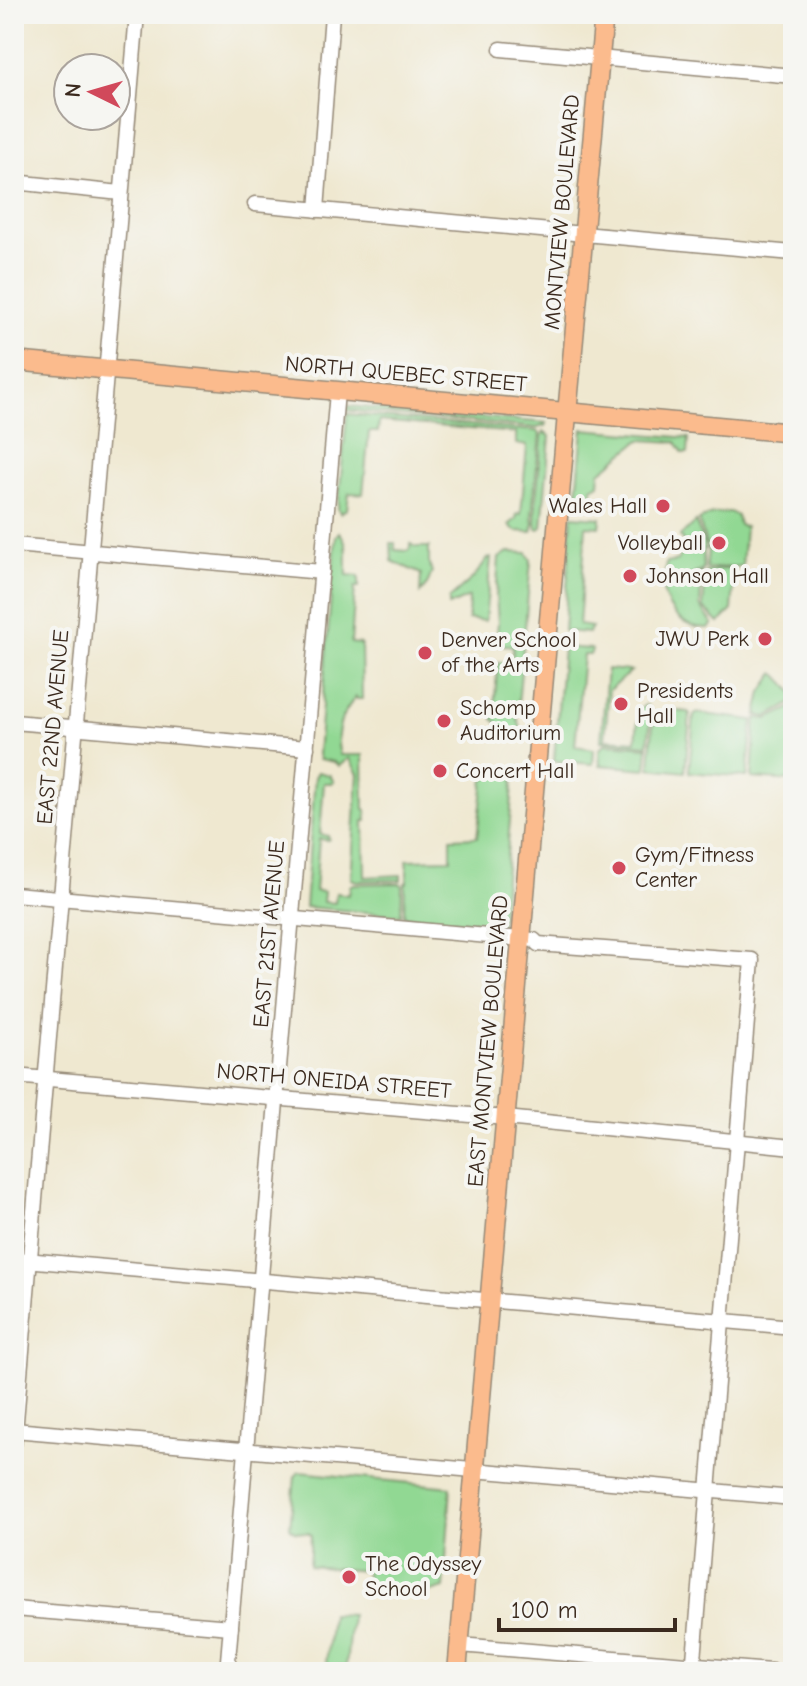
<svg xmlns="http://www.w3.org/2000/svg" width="807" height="1686" viewBox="0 0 807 1686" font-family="'Comic Neue',sans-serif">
<rect width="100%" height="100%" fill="#f6f6f2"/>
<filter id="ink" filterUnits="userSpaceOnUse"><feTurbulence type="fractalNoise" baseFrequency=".0125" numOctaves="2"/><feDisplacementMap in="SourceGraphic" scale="16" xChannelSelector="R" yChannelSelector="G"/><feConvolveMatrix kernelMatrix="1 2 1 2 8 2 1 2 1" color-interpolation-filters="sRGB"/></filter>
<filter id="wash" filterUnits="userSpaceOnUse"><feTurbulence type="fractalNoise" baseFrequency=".006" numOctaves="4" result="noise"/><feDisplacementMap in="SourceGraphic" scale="32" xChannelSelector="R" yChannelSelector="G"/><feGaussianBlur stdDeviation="1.8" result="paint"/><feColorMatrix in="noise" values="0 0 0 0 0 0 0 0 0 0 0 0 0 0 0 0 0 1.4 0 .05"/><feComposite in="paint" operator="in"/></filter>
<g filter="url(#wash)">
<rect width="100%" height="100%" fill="#efe8d0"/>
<g fill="#91d893" stroke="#668158" stroke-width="2">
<polygon points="348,406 546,423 545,426 537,428 345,410"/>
<polygon points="347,414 537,431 540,434 532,516 534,523 532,532 515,531 509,525 516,519 517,514 521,514 527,446 516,444 516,433 379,421 378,432 369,432 363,494 349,493 347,509 340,513 338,508"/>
<polygon points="583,429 689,438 688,453 683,453 676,442 640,440 600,472 599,484 592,488 591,507 576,507"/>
<polygon points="544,432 550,436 542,527 539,529 537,529 535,514 542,436"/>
<polygon points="730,512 737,516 739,525 745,527 742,566 706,569 708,551 699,520 712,514"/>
<polygon points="572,516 601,518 600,527 586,526 579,625 592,627 588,633 564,631"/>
<polygon points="696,522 704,545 703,570 682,579 664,583 666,563 677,561 685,546 680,536"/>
<path d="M 339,532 C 350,543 346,560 347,575 L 359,576 L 359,587 L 355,587 L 351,643 L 361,644 L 362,699 L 357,699 L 356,697 C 341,714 334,734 340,755 L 363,755 L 364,809 L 366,810 L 367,821 L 364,821 L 365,877 L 401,875 L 401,880 L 357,881 L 351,879 L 358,774 L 349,758 L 339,766 L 334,762 L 319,759 L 318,754 L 336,536 Z"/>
<polygon points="391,543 395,543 395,550 409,551 411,544 416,547 429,547 429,565 432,572 427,585 420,593 421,574 392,561"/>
<polygon points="508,552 527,553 531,560 517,717 520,725 520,733 510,733 493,719 498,662 512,663 513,646 496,644 498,622 496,596 499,558"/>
<polygon points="488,558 491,558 485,621 468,619 469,597 449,606 449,599 474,577"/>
<polygon points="721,569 735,569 732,610 719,623 703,607 706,572"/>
<path d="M 702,573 L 700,606 L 713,624 L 709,628 C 684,629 669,614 663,590 L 666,586 Z"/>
<polygon points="563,647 591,649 592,650 590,655 583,655 575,746 594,749 593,764 554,761"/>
<polygon points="607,669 631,671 609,690 605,739 636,741 639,709 646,705 650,710 651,715 648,745 601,741"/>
<polygon points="775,673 793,692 793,703 767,717 757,715 762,692"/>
<polygon points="793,707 793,781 752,778 756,718 768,719"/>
<polygon points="667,710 688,712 690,714 685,772 650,768 653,723 660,723 666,718"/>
<polygon points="696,713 753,720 747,777 689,772 694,715"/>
<polygon points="605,744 648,747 646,769 600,765 599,750"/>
<polygon points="318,772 330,775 334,782 333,783 324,783 320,834 328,836 329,838 328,840 319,839 315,891 324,892 323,902 335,903 336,893 349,895 350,886 353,884 400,883 402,885 401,915 305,907 315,777"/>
<polygon points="499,772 514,773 501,925 404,916 405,883 407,883 407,860 451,859 451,838 477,837 484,780"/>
<polygon points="299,1472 451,1487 444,1588 428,1593 365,1589 366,1571 309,1566 311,1535 309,1533 294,1531 290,1527 295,1477"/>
<polygon points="331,1614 351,1615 346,1667 326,1665"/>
</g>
</g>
<g filter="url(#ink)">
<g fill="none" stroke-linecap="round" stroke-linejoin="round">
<defs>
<g id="minor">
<polyline points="117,14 136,16"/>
<polyline points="501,49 793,76"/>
<polyline points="14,182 121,193"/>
<polyline points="255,204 793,253"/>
<polyline points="317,210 332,14"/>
<polyline points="14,545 322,572"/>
<polyline points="14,722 307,748"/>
<polyline points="14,894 534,940 538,944 752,960 693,1672"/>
<polyline points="14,1076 506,1118 793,1147"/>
<polyline points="14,1259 793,1327"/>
<polyline points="14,1430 793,1498"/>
<polyline points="14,1444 137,14"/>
<polyline points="14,1609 231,1627"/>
<polyline points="460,1645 782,1672"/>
<polyline points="227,1672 337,392"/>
</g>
<g id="major">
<polyline points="14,361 793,433"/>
<polyline points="457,1672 567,414 604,14"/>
</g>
</defs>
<use href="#minor" stroke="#958977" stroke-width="17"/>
<use href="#major" stroke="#958977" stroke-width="21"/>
<use href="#minor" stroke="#fff" stroke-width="14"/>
<use href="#major" stroke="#fbbb8d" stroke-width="18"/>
</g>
</g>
<g fill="#d1495b" stroke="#f6f6f2" stroke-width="3">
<circle cx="663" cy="506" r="8"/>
<circle cx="719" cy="543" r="8"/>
<circle cx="630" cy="576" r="8"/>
<circle cx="765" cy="639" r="8"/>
<circle cx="425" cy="653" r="8"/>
<circle cx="621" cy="704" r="8"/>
<circle cx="444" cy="721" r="8"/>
<circle cx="440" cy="771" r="8"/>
<circle cx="619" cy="868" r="8"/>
<circle cx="349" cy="1577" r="8"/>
</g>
<g text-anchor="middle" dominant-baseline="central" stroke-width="8" stroke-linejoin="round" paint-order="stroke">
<g font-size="22" fill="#3b2a1e" stroke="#f6f6f2">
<text transform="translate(562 212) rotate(-85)">MONTVIEW BOULEVARD</text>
<text transform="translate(406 374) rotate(5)">NORTH QUEBEC STREET</text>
<text transform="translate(53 727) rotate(-85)">EAST 22ND AVENUE</text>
<text transform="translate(269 934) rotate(-85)">EAST 21ST AVENUE</text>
<text transform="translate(488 1041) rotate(-85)">EAST MONTVIEW BOULEVARD</text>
<text transform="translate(334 1081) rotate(5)">NORTH ONEIDA STREET</text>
</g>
<g font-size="22" fill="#3b2a1e" stroke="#f6f6f2" text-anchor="start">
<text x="647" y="506" text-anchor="end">Wales Hall</text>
<text x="703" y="543" text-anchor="end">Volleyball</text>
<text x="646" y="576">Johnson Hall</text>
<text x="749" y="639" text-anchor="end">JWU Perk</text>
<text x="441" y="640">Denver School<tspan x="441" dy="25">of the Arts</tspan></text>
<text x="637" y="691">Presidents<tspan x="637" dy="25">Hall</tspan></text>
<text x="460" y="708">Schomp<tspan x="460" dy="25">Auditorium</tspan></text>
<text x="456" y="771">Concert Hall</text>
<text x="635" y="855">Gym/Fitness<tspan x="635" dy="25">Center</tspan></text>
<text x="365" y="1564">The Odyssey<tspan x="365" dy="25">School</tspan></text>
</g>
</g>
<rect width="807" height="1686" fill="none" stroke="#f6f6f2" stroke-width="48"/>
<g transform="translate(92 92) rotate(275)"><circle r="38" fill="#f6f6f2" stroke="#aba49d" stroke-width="2"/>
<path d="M0-6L14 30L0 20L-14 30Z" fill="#d1495b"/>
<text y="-12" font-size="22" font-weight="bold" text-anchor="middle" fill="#3b2a1e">N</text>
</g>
<path d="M499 1618v12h176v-12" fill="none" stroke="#3b2a1e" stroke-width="4"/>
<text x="511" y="1618" font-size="24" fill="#3b2a1e" stroke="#f6f6f2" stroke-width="6" paint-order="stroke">100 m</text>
</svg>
